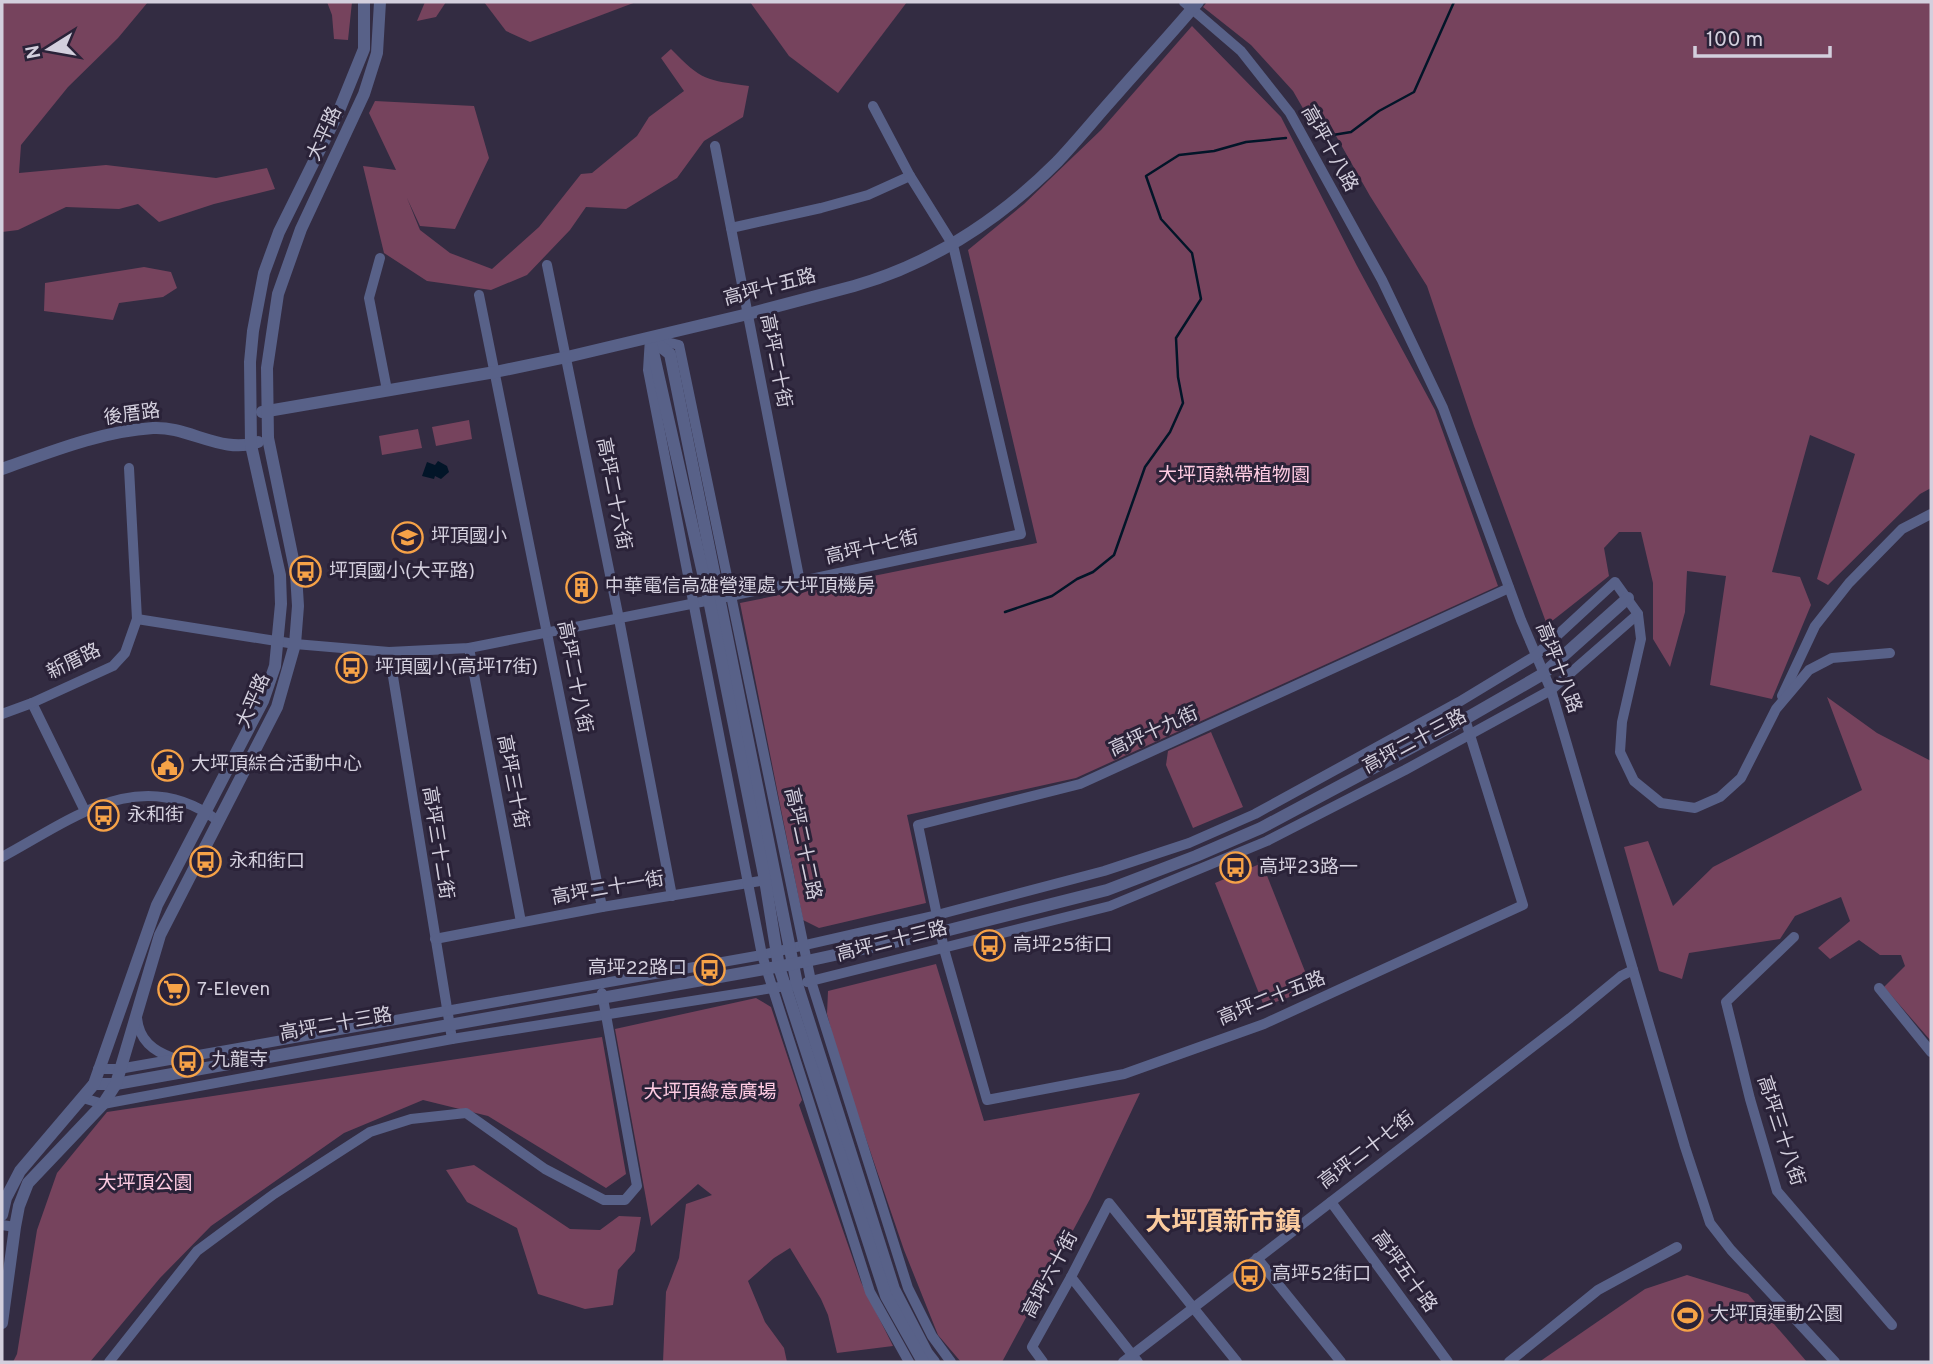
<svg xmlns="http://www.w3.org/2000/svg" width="1933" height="1364" viewBox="0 0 1933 1364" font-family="Overpass,'Noto Sans TC',sans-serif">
<rect width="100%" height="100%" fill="#332c42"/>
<g fill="#76435d">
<polygon points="2,2 148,2 118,38 68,87 21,145 19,173 106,165 216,178 267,168 275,189 214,204 159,222 138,204 119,209 66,207 18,230 2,232"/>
<polygon points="327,2 352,2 348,40 334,39 332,15"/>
<polygon points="425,2 446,2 436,17 417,21"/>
<polygon points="484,2 636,2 530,42 506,31"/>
<polygon points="750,2 907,2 838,93 789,56"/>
<polygon points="1207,2 1931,2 1931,488 1920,494 1828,585 1817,579 1855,454 1810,435 1772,572 1800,577 1811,605 1772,699 1710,685 1726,576 1687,571 1685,612 1670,667 1653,639 1653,583 1641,532 1619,532 1604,548 1609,576 1547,625 1474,426 1427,286 1370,196 1327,120 1316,131 1293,91 1251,45 1203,7"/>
<polygon points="1192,26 1281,117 1357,266 1435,410 1498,586 1076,778 907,815 926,903 819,928 803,920 740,603 1037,543 968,250 1024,204 1101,130"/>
<path d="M 671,49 C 702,81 706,80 749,86 L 743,117 L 704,141 L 677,178 L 626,209 L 586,207 L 570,230 L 527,275 L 491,290 L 427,281 L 384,253 L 363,166 L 396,170 L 369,113 L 375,101 L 474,106 L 489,158 L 455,229 L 420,226 L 407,198 L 420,230 L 450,253 L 492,269 L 539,227 L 581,174 L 592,173 L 637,136 L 649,117 L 684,91 L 661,58 Z"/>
<polygon points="144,267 171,272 177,288 163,297 119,303 113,320 44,311 45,283"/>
<polygon points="469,420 472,439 436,446 432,427"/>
<polygon points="418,429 422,448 382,455 379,436"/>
<polygon points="1827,697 1877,733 1931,761 1931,1041 1884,987 1905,966 1901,955 1880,955 1859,940 1830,959 1818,948 1850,921 1841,897 1795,916 1780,939 1689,953 1682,979 1659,971 1624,847 1648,841 1673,906 1713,867 1862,790"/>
<polygon points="1211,732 1243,807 1193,828 1166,765 1168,751"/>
<polygon points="1262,863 1312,989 1264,1006 1215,883"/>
<polygon points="936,964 984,1121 1140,1093 1090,1199 1002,1362 961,1362 938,1335 904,1250 839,1060 827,1014 828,991"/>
<polygon points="756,998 771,1007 802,1100 799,1105 861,1282 893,1346 837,1353 828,1315 821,1299 790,1248 774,1258 748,1281 765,1322 784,1348 787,1362 663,1362 666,1292 679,1258 686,1204 712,1195 698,1184 651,1226 615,1029"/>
<polygon points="602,1037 626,1174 606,1188 488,1116 423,1100 344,1133 211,1226 160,1278 90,1362 13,1362 17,1354 37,1230 57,1173 107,1112"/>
<polygon points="474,1165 570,1229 600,1230 619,1216 641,1217 635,1251 618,1270 613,1305 585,1309 538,1294 517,1228 467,1202 446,1170"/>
<polygon points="1687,1275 1748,1294 1807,1362 1539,1362 1645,1289"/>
</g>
<polygon fill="#021528" points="438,461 447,466 449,472 441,479 435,476 434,479 422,476 427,462 435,465"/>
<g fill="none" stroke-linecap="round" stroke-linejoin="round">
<g stroke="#021528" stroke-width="2.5">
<polyline points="1321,137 1351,132 1379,111 1414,92 1454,2"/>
<polyline points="1005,612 1052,596 1077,579 1093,572 1114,555 1145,467 1170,432 1183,403 1178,377 1176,338 1201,299 1192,253 1161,219 1146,176 1179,155 1214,151 1246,142 1286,138"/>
</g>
<g stroke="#586188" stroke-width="10">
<polyline points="1184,2 1241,51 1290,113 1382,280 1443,408 1521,620 1551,690 1685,1147 1710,1223 1731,1250 1835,1362"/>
<polyline points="715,146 800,582"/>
<polyline points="731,228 821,208 868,195 910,176"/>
<polyline points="380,258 369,298 387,390"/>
<polyline points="547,265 619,619 672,896"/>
<polyline points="479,295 602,907"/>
<polyline points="137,619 295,644 389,652 469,648 721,598 1021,534 953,245 910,176 873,106"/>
<polyline points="469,648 521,922"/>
<polyline points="389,652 452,1039"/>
<polyline points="1782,696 1815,626 1849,583 1902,529 1931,514"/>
<polyline points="32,703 85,811"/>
<polyline points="2,714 32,703 113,666 125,653 137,619 129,468"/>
<polyline points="1465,719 1523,905 1264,1024 1124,1074 987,1100 944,949 918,825 1080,784 1509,588"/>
<path d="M 2,857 C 71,820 140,763 217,820"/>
<polyline points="1794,937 1726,1002 1750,1099 1777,1191 1892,1325"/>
<polyline points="435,939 602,907 772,879"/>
<polyline points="807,982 1110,906 1267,841 1405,770 1551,690 1638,614"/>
<polyline points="1879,988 1931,1052"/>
<path d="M 137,1018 C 139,1040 153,1051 173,1058"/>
<polyline points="98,1069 119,1069 762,955 937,915 1104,871 1189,843 1255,814 1459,702 1535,656 1615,582 1638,614 1641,639 1622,722 1620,752 1634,781 1661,803 1695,808 1720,797 1741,778 1776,709 1809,670 1832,658 1890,653"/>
<polyline points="83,1098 103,1104 452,1039 792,985"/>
<polyline points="1331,1202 1448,1362"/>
<polyline points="2,1225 15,1227"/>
<polyline points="1257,1258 1341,1362"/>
<polyline points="1071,1277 1138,1362"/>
<polyline points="109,1362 197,1251 274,1194 370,1132 411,1119 466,1113 545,1169 604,1200 625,1200 637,1186 602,993"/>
<polyline points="909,1362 870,1292 762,955 648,370 650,338 679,345 811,981 908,1288 932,1336 951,1362"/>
<polyline points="1043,1362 1032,1347 1071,1277 1109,1203 1237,1362"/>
<polyline points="1123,1362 1570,1018 1621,976 1633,970"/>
<polyline points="1509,1362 1598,1290 1677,1247"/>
</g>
<g stroke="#586188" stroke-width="12">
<polyline points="650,338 670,354 797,984 894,1289 927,1353 934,1362"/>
<polyline points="650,338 709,600 765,880 779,967 886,1296 923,1362"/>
<path d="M 262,412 L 495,372 L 567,357 L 748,314 L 854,286 C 931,264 1000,219 1057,162 C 1078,140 1097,116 1117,94 C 1144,63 1172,33 1198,2"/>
<path d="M 2,469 C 50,452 102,431 153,428 C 188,426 223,455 258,442"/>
<polyline points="94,1084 116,1084 793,964 941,932 1107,890 1196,856 1261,828 1465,719 1543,674 1628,598"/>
<polyline points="2,1215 6,1198 20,1171 94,1084 157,905 263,701 275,666 281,604 280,575 251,445 250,362 253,331 264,273 279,232 338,113 364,49 364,2"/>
<polyline points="2,1323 15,1227 19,1206 28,1183 103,1104 116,1084 160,935 277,707 295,644 298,606 296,574 268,438 267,368 278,294 301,229 364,94 377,53 380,2"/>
</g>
</g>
<defs>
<symbol id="school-ring" viewBox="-11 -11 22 22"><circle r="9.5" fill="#2a2238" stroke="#f6a247" stroke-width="1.5"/><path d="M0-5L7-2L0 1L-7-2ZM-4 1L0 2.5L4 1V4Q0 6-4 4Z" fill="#f6a247"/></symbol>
<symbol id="bus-ring" viewBox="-11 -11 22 22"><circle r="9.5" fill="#2a2238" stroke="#f6a247" stroke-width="1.5"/><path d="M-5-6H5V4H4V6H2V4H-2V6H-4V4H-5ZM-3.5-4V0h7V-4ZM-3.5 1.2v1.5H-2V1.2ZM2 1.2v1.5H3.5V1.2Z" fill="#f6a247"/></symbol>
<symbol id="building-ring" viewBox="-11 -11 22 22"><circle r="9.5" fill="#2a2238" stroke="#f6a247" stroke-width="1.5"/><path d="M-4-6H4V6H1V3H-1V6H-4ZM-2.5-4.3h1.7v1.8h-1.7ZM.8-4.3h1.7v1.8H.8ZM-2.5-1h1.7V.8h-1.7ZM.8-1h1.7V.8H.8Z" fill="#f6a247"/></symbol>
<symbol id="civic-ring" viewBox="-11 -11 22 22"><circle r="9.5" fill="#2a2238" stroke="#f6a247" stroke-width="1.5"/><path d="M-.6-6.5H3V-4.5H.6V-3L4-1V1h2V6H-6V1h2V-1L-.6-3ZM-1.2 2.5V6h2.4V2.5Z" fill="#f6a247"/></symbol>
<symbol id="supermarket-ring" viewBox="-11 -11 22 22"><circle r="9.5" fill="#2a2238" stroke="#f6a247" stroke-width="1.5"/><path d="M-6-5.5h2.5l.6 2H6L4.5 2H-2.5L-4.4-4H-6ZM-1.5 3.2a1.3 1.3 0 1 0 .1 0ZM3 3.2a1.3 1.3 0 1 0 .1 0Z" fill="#f6a247"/></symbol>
<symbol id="stadium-ring" viewBox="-11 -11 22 22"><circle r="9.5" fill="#2a2238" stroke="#f6a247" stroke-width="1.5"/><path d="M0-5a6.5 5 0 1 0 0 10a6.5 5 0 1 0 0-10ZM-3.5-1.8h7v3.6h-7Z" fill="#f6a247"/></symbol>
</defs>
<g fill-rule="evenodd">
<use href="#school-ring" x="390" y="520" width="35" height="35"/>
<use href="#bus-ring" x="288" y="554" width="35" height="35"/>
<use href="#building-ring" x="564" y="570" width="35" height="35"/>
<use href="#bus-ring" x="334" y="650" width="35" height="35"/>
<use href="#civic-ring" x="150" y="748" width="35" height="35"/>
<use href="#bus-ring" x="86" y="798" width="35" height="35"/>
<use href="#bus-ring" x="188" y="844" width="35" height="35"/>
<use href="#bus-ring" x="1218" y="850" width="35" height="35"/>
<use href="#bus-ring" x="972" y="928" width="35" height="35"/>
<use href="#bus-ring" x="692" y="952" width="35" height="35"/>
<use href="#supermarket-ring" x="156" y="972" width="35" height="35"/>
<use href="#bus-ring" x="170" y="1044" width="35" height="35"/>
<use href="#bus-ring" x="1232" y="1258" width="35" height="35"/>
<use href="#stadium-ring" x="1670" y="1298" width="35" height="35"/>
</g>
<g text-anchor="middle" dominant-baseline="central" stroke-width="6" stroke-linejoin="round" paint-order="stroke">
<g font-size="19" fill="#d3cfdd" stroke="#2a2238">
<text transform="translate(325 134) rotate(-66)">大平路</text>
<text transform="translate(1329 149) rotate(61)">高坪十八路</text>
<text transform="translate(770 288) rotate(-15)">高坪十五路</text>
<text transform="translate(775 361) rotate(79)">高坪二十街</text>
<text transform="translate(132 415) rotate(-8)">後厝路</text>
<text transform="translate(613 494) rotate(79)">高坪二十六街</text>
<text transform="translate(872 548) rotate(-13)">高坪十七街</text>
<text transform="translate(74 662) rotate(-26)">新厝路</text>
<text transform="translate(1558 668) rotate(69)">高坪十八路</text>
<text transform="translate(574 677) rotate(79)">高坪二十八街</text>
<text transform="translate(254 701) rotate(-67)">大平路</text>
<text transform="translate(1154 732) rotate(-24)">高坪十九街</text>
<text transform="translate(1415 742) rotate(-28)">高坪二十三路</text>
<text transform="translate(512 782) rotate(79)">高坪三十街</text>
<text transform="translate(437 843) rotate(81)">高坪三十二街</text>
<text transform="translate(802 844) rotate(78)">高坪二十二路</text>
<text transform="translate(608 889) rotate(-10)">高坪二十一街</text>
<text transform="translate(892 942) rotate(-14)">高坪二十三路</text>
<text transform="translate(1272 999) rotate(-22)">高坪二十五路</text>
<text transform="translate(336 1025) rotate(-10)">高坪二十三路</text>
<text transform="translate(1780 1131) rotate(72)">高坪三十八街</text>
<text transform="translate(1367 1151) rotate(-37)">高坪二十七街</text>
<text transform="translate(1404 1272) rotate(54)">高坪五十路</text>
<text transform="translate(1051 1275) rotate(-62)">高坪六十街</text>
</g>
<g font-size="19" fill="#ffcce3" stroke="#2a2238">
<text x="1234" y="476">大坪頂熱帶植物園</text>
<text x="710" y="1093">大坪頂綠意廣場</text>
<text x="145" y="1184">大坪頂公園</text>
</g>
<g font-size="19" fill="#d3cfdd" stroke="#2a2238" text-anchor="start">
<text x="431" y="537">坪頂國小</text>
<text x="329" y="572">坪頂國小(大平路)</text>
<text x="605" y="587">中華電信高雄營運處 大坪頂機房</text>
<text x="375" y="668">坪頂國小(高坪17街)</text>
<text x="191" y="765">大坪頂綜合活動中心</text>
<text x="127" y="816">永和街</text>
<text x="229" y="862">永和街口</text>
<text x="1259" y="868">高坪23路一</text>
<text x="1013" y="946">高坪25街口</text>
<text x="687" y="969" text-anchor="end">高坪22路口</text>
<text x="197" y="990">7-Eleven</text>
<text x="211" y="1061">九龍寺</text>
<text x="1272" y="1275">高坪52街口</text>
<text x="1710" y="1315">大坪頂運動公園</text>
</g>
<g font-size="26" font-weight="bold" fill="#fbcc9f" stroke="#2a2238">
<text x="1223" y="1223">大坪頂新市鎮</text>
</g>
</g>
<rect width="1933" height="1364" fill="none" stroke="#d3cfdd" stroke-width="7"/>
<g transform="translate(49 49) rotate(259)" stroke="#2a2238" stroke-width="5" paint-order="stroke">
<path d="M0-5L12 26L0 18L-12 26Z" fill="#d3cfdd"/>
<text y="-10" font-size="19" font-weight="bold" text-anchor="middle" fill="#d3cfdd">N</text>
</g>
<path d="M1695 46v10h135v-10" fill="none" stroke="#d3cfdd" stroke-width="3.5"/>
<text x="1706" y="46" font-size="21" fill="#d3cfdd" stroke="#2a2238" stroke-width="5" paint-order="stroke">100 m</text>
</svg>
